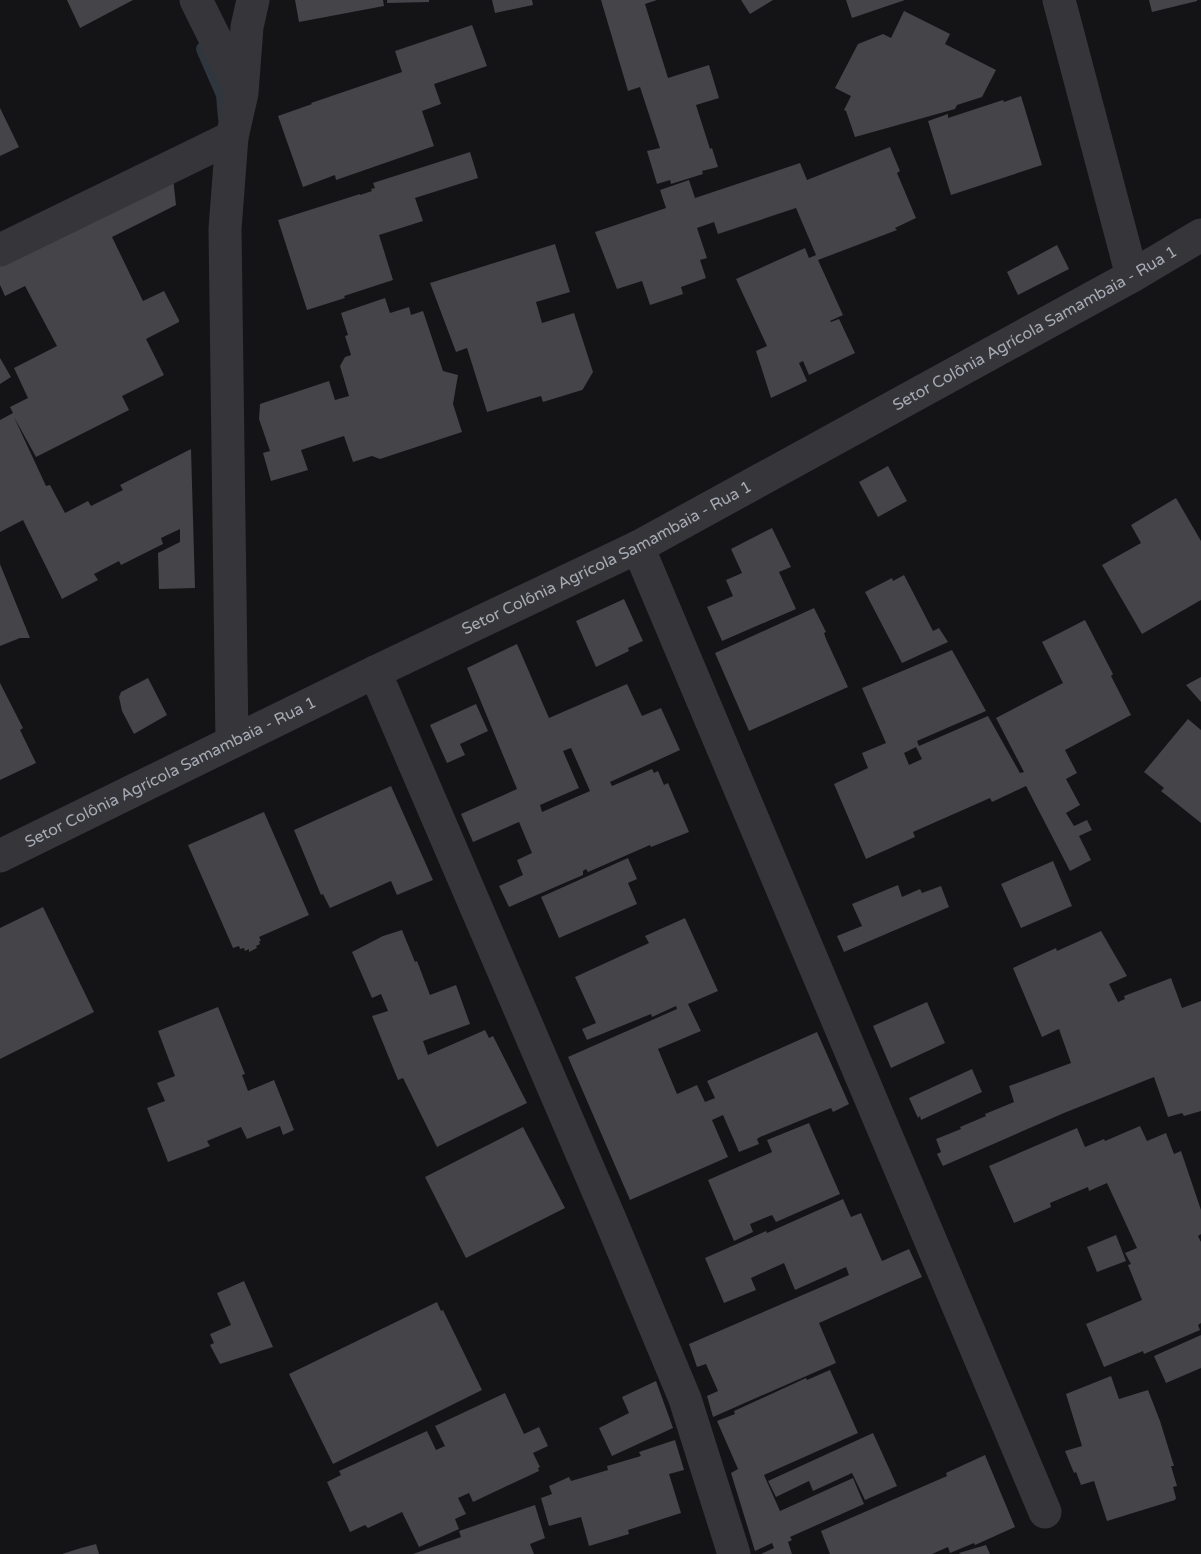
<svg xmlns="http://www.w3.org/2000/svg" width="1201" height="1554" viewBox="0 0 1201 1554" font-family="'Varela Round',sans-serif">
<rect width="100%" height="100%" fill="#141416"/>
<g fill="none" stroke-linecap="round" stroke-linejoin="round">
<polyline stroke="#2f363d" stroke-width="14" points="203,49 223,95 225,118"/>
</g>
<g fill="#444449" fill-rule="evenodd">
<polygon points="67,0 133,0 80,28"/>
<polygon points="295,0 383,0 384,6 299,22"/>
<polygon points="387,0 429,0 429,2 387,3"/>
<polygon points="492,0 532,0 533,5 495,13"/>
<polygon points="601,0 657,0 645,4 668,78 709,65 719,98 696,105 710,149 712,148 718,167 702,171 703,174 671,184 670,180 657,184 647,151 660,148 640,87 628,91"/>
<polygon points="741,0 773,0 750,14"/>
<polygon points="846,0 905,0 852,18"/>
<polygon points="1149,0 1197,0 1197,1 1152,12"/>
<polygon points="904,11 950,34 945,44 996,70 982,97 957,105 955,109 855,137 846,111 844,110 851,96 835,88 858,44 883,34 891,38"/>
<polygon points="472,25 487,66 434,84 441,104 422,111 434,146 336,180 335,175 303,187 278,116 312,104 311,103 402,72 395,51"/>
<polygon points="1021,96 1042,165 951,195 928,121 948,114 948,118 1003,100 1004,102"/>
<polygon points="0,108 19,147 0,156"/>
<polygon points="890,147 900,171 897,173 916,218 895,228 897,230 818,260 843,315 830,321 831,322 839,319 855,353 809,375 803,361 799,363 807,381 771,398 756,351 767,346 736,279 805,248 809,258 816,255 796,208 718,234 714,222 697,228 707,258 700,260 706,278 681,287 683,294 650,305 642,281 617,289 595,232 666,208 660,190 689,180 695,198 800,163 807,180"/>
<polygon points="470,152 478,178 415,198 423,221 379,235 393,280 344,296 345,298 307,310 278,220 360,194 360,195 372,191 371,189 375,188 373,183"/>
<polygon points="173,178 176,205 112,237 143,301 164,291 179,320 179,322 146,339 164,375 122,396 129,410 36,457 14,417 46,486 50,485 65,513 88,501 91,506 123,490 120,485 191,449 195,588 159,589 158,553 180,542 180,529 161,538 163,544 121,565 119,561 94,574 98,580 62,599 23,520 0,532 0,420 13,413 10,407 28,398 14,368 57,346 25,286 5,296 0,285 0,264"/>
<polygon points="555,244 570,292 536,302 542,323 574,313 593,372 583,389 582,390 543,402 541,396 487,412 467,348 456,352 430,283"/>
<polygon points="1057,245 1069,269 1018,295 1007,272"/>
<polygon points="385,298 390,313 409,307 411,315 423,311 443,371 458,375 453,404 462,432 380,459 372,456 353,462 344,436 301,450 308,470 271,481 263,453 270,451 259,419 260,404 329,381 335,400 349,396 340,366 345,357 351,355 345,336 348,335 341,313"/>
<polygon points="0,358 11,377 0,384"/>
<polygon points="888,466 907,501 878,517 859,482"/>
<polygon points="1176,498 1201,541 1201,600 1142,634 1102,565 1141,543 1131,525"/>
<polygon points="772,528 791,567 779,572 796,609 722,641 707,607 733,596 726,580 742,573 731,549"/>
<polygon points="0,564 30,638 20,638 0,646"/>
<polygon points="904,575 933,631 939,628 948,642 902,663 865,592 892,578 893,581"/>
<polygon points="624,599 643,641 628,648 629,651 596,667 576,621"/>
<polygon points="814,608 826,632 824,633 826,639 848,687 749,731 715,653"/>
<path d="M 1085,620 L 1113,674 L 1111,676 L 1131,715 L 1065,750 L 1077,773 L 1066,779 L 1080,805 L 1066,813 L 1074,826 L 1087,820 L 1092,830 L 1079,836 L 1091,860 L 1070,871 L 1026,786 L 992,802 L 990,798 L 913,832 L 915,837 L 866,859 L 834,784 L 868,768 L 862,753 L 886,743 L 862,688 L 952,650 L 986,711 L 917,741 L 919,746 L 988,716 L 1020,773 L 1024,772 L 996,718 L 1063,683 L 1042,642 ZM 916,747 L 922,759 L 909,765 L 904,753 Z"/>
<path d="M 517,644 L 549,718 L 627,684 L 642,716 L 661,708 L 680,750 L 610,782 L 612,786 L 652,769 L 654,773 L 658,771 L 664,785 L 668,783 L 689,832 L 651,847 L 650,845 L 588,872 L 586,869 L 583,871 L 583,875 L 509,907 L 499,886 L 523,875 L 517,860 L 532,853 L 519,822 L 473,842 L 461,814 L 517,789 L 467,668 ZM 571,748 L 590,791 L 542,812 L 540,805 L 579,788 L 563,751 Z"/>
<polygon points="1201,677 1201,702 1186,685"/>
<polygon points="148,678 167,715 134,734 122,711 119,697 121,692"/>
<polygon points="0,683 23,728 20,730 36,763 0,780"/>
<polygon points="476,704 488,731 460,744 465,755 447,763 430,725"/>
<polygon points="1188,719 1201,730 1201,823 1161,791 1164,788 1144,772"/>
<polygon points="391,786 433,880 397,895 391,881 330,908 323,894 321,895 294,830"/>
<polygon points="264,812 309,915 259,937 261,941 259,941 260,944 256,946 257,948 249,952 249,949 245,951 244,948 240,949 239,946 233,948 188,845"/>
<polygon points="628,858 637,879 628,883 637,904 559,938 541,897"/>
<polygon points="1053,861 1072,906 1021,928 1001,884"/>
<polygon points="898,885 902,897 920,889 922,893 941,886 949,907 844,952 837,936 862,926 852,904"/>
<polygon points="43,907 94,1012 0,1059 0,928"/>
<polygon points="685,918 718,991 688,1004 701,1031 658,1049 677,1094 697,1085 705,1102 715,1098 707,1081 817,1032 849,1104 833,1112 831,1108 760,1137 757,1139 759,1144 739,1152 723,1115 712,1120 728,1157 630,1200 568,1057 677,1009 676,1006 652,1017 651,1014 587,1040 582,1029 596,1023 575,977 649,943 645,936"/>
<polygon points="402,930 415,962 417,961 430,995 456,985 470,1024 423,1041 428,1055 485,1030 489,1038 493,1036 527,1103 437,1147 403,1078 398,1080 372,1016 388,1011 381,994 372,998 352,952 383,936"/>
<polygon points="1101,931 1127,976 1109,984 1118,1002 1125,999 1124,996 1171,978 1182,1008 1201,1001 1201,1111 1184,1116 1182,1113 1168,1117 1154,1077 1064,1113 943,1166 937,1154 941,1152 936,1139 961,1129 960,1127 986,1116 985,1114 1014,1102 1009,1086 1071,1063 1059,1029 1042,1037 1013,968 1056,948 1057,951"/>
<polygon points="927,1002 945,1043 891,1068 873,1026"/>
<polygon points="218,1007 245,1074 242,1075 248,1091 274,1080 294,1130 283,1135 280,1126 247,1139 241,1127 207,1141 210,1146 168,1162 147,1108 165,1101 157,1083 175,1076 158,1031"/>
<polygon points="972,1069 982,1092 921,1120 920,1116 918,1118 909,1098"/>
<polygon points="809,1123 840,1194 776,1222 772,1215 750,1224 753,1232 734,1241 708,1180 772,1152 767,1140"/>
<polygon points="1140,1126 1147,1141 1166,1133 1174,1154 1181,1151 1201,1210 1201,1234 1198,1236 1201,1242 1201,1323 1198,1325 1200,1330 1144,1354 1143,1351 1104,1367 1086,1324 1142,1300 1128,1265 1131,1264 1125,1253 1137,1248 1107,1183 1089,1191 1088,1187 1050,1203 1051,1207 1014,1223 989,1166 1077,1128 1085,1147 1104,1139 1105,1141"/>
<polygon points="523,1127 565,1208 466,1258 425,1177"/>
<polygon points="843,1199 851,1217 861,1213 882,1261 909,1249 922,1277 819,1323 836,1363 713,1417 707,1396 718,1391 706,1364 697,1367 689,1344 849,1275 846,1267 795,1290 784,1263 751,1278 756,1290 724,1303 705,1258 766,1231 767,1233"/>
<polygon points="1116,1235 1126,1261 1097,1272 1087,1247"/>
<polygon points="244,1281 273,1347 220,1364 210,1345 214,1343 210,1334 231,1325 217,1293"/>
<polygon points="437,1302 441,1311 443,1310 482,1390 333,1464 289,1374"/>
<polygon points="1201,1335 1201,1368 1166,1383 1154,1356"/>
<polygon points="830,1370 858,1433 764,1475 780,1511 853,1478 864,1504 790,1537 792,1540 788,1542 792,1554 761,1554 774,1548 772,1543 755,1551 731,1473 738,1469 717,1421 735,1414 734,1411 806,1378 807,1380"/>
<polygon points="1111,1376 1119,1399 1148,1390 1160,1421 1174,1466 1171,1466 1177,1486 1173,1487 1176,1498 1175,1500 1107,1521 1094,1481 1081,1485 1076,1472 1074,1473 1065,1451 1082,1446 1066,1394"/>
<polygon points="656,1381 673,1428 612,1456 599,1428 629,1413 622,1397"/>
<polygon points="505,1393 524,1434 539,1427 548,1446 533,1453 540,1467 538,1468 539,1471 473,1502 469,1493 458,1498 466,1514 455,1519 459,1529 419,1547 402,1512 368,1528 365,1525 350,1532 327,1482 341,1475 339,1471 427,1431 436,1450 445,1446 435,1426"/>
<polygon points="873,1433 897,1486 865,1500 852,1473 813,1491 809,1481 776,1497 768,1481"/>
<polygon points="675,1440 684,1470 669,1474 681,1513 628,1530 629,1534 589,1546 581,1517 549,1526 541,1498 552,1494 549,1486 569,1477 571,1481 608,1470 607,1466 641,1456 639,1452"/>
<polygon points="985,1455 1015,1527 975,1545 974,1543 950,1553 948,1547 932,1554 830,1554 821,1531 947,1476 946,1473"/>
<polygon points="535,1505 545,1538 530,1544 534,1554 413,1554 461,1537 459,1531"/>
<polygon points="96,1544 99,1554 62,1554 81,1548"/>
<polygon points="986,1545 990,1554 960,1554 959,1553"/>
</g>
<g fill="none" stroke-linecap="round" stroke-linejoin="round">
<g stroke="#36363a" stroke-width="33">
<polyline points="196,0 241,91"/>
<polyline points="1059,0 1132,276"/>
<polyline points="0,250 232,137"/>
<polyline points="638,547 1045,1512"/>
<polyline points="375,672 610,1219 685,1399 734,1554"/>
<polyline points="232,742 225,229 232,137 242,93 247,27 253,0"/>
</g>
<path stroke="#36363a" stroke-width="33" id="s1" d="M 0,856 L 375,672 L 638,547 L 1132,276 L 1201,235"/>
</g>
<g text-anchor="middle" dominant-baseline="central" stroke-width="6" stroke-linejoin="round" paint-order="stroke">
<g font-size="16" fill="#a7abb5" stroke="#0f0f11">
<text stroke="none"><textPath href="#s1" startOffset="1162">Setor Colônia Agrícola Samambaia - Rua 1</textPath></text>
<text stroke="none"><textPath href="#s1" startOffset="676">Setor Colônia Agrícola Samambaia - Rua 1</textPath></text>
<text stroke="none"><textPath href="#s1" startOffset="190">Setor Colônia Agrícola Samambaia - Rua 1</textPath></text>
</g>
</g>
</svg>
